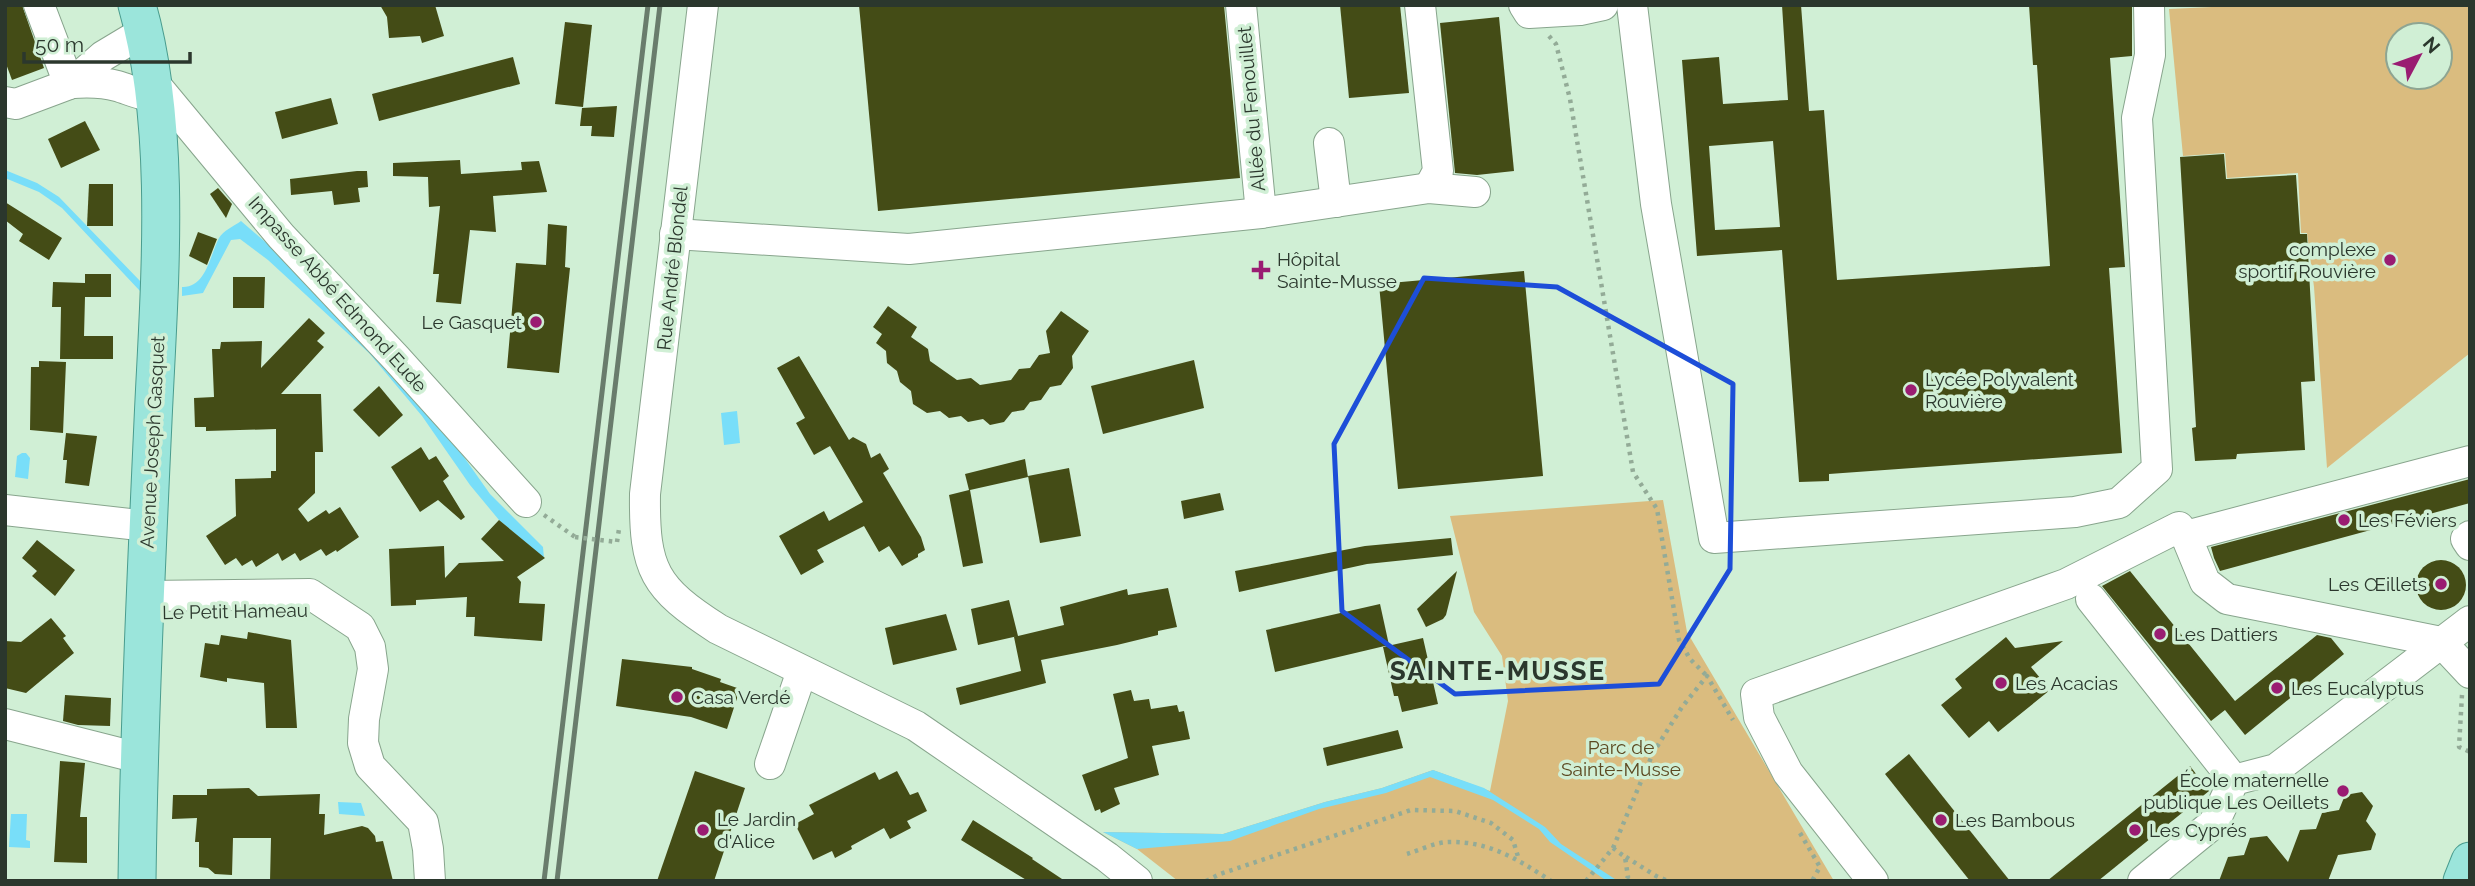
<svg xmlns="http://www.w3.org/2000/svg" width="2475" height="886" viewBox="0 0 2475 886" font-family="Raleway,sans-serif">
<rect width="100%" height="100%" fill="#d0efd5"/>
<g fill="#dabc7f" fill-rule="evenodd">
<path d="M 2255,5 L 2470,5 L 2470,353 L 2327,468 L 2314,287 L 2307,233 L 2301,233 L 2298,173 L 2227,178 L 2225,153 L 2183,156 L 2169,9 ZM 2398,35 L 2440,35 L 2440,77 L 2398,77 Z"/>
<polygon points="1663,500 1687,632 1834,881 1178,881 1137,849 1103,832 1223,834 1325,802 1382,788 1433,770 1490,791 1508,701 1502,656 1474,612 1450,516"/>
</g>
<g fill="#78def9">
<polygon points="5,170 37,183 59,197 141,282 140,291 62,208 39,192 5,178"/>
<path d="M 241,221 L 277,252 L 418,392 L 490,494 L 543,547 L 544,558 L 499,520 L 470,485 L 422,416 L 369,353 L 268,260 L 240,239 L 231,240 L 203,293 L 182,296 L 182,287 C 206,288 210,255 219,238 C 223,231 234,226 241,221 Z"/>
<polygon points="737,411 740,443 724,445 721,413"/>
<polygon points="22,453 26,453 30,458 28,479 15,477 17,456"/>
<polygon points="1433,770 1484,788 1545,827 1561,844 1618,881 1607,881 1550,842 1539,829 1493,800 1430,777 1386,793 1319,809 1230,841 1137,849 1103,832 1223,834 1325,802 1382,788"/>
<polygon points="338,802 361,803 365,816 339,814"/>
<polygon points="11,814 27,814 26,840 30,841 30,848 9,847"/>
</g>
<g fill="#444c16" fill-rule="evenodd">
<polygon points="5,5 22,5 44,68 12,80 5,61"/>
<polygon points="380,5 435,5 444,36 422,43 420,36 389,38 387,17"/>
<polygon points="859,5 1224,5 1240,178 878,211"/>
<polygon points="1340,5 1400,5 1409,93 1349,98"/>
<path d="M 1782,5 L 1801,5 L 1809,111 L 1824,110 L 1837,280 L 2050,266 L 2037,65 L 2033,65 L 2029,5 L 2132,5 L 2132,56 L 2110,58 L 2125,267 L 2109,268 L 2122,453 L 1829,474 L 1829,481 L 1799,482 L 1782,250 L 1697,256 L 1682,60 L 1719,57 L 1723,104 L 1788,100 ZM 1773,141 L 1780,227 L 1715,230 L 1709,146 Z"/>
<polygon points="1499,17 1514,171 1477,175 1455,173 1440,23"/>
<polygon points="565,22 592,25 583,107 555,104"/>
<polygon points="513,57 520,84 379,121 372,94"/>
<polygon points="331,98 338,124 282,139 275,112"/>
<polygon points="617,106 614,137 591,136 592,126 580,126 582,108"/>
<polygon points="85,121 100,150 61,168 48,139"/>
<polygon points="2224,154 2226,179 2296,175 2300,234 2307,234 2315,381 2301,382 2305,450 2237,454 2236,459 2195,461 2192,428 2196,427 2180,157"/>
<polygon points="460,160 461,174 522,170 521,162 539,161 547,192 493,196 496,232 470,230 461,304 436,302 439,274 433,274 440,206 429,207 428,177 393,176 393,163"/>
<polygon points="357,171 367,171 368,187 358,188 360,202 334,205 332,191 291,195 290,179"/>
<polygon points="89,184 113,184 113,226 87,226"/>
<polygon points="218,188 232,204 226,218 210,194"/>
<polygon points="5,202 62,238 49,260 19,241 23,234 5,220"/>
<polygon points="548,224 567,226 565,267 570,268 559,373 507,368 516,263 546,265"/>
<polygon points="198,232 217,239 207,265 189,256"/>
<polygon points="1524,271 1543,476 1398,489 1379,284"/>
<polygon points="85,274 111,274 111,297 85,297 84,336 113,336 113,359 60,359 61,307 52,307 53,282 85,283"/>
<polygon points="233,277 265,277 264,308 233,308"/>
<polygon points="888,306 917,327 911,337 928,349 930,361 957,380 971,378 980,385 1011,380 1019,369 1030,368 1039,355 1050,353 1046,331 1061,311 1089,331 1072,356 1073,368 1061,385 1050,387 1041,400 1030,402 1024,410 1012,412 1004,422 990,425 983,419 968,422 961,416 949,418 940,411 927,413 913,404 911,391 900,382 897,371 887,363 886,351 876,343 882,334 873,327"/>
<polygon points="309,318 325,333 317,341 324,347 281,394 321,394 323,452 315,452 315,493 298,509 308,522 326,510 329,514 340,507 359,537 337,552 336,550 326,556 321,549 300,561 295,553 282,561 278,553 256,567 252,560 242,566 236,558 225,565 206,536 236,516 235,479 271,478 271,471 276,471 276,429 206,431 206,427 195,427 194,398 214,397 212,349 220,349 221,342 262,341 261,368"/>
<polygon points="799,356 849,440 853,437 866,444 871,458 880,453 889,469 883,473 921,537 925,550 918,554 918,557 902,566 889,546 879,552 864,526 817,550 824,562 801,575 779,536 824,511 829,521 863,502 830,446 814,455 796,423 805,418 777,368"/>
<polygon points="1194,360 1204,408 1103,434 1091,386"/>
<polygon points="39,361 66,362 63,433 30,430 31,367 39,367"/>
<polygon points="379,386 403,415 379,437 353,410"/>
<polygon points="66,433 97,436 89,486 65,483 67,460 63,460"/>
<polygon points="421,447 429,460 436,456 449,476 443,481 465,517 461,520 438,500 420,512 391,467"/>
<polygon points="1025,459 1028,477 970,490 983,563 963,567 949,495 969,490 965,474"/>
<polygon points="1069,468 1081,536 1040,543 1028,476"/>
<polygon points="2470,479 2470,503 2220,571 2214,558 2211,547"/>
<polygon points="1220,493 1224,510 1184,519 1181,501"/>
<polygon points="499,520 545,558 517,577 521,582 519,603 545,604 542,641 474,636 475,617 466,617 467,597 416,600 416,605 391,606 389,549 444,546 445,578 459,563 504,561 481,539"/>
<polygon points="1451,538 1453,555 1367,564 1239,592 1235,571 1365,546"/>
<polygon points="37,540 75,570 55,596 32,576 37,571 22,558"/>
<circle cx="2441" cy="585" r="25"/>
<polygon points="1457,571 1446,615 1443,619 1426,627 1417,609"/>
<polygon points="2130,571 2235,701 2317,635 2331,638 2344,654 2245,735 2225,710 2211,721 2102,586"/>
<polygon points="1168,588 1177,627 1158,631 1158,635 1117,645 1041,660 1046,683 960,705 956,688 1021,671 1014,637 1018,636 978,645 971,609 1009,600 1018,636 1064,625 1060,607 1127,589 1128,595"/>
<polygon points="1380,604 1389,645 1275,672 1266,630"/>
<polygon points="946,614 957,650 893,665 885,628"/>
<polygon points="51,618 66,636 63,638 74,653 26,693 5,688 5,641 21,642"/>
<polygon points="248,632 291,640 297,728 266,728 264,683 227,678 227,682 200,677 205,643 219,645 221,635 247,639"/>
<polygon points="2006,637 2015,648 2063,641 2031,667 2050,690 1998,732 1989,721 1969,738 1941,705 1962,688 1955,679"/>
<polygon points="1423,638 1438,704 1402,712 1398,696 1394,696 1383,647"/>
<polygon points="622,659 692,667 692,669 721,679 720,682 740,689 727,729 691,717 616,706"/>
<polygon points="1131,690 1134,701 1149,699 1151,709 1177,705 1179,712 1184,711 1190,739 1152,746 1159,775 1114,788 1120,804 1101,813 1100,809 1095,811 1082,775 1128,758 1113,694"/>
<polygon points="65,695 111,698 110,726 78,725 63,721"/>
<polygon points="1398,730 1403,748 1327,766 1323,748"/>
<polygon points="1909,754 2010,881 1970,881 1939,842 1885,774"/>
<polygon points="60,761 85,763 80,817 87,817 87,863 54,862"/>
<polygon points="2190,766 2209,791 2098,881 2047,881"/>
<polygon points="695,771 745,788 714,881 657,881"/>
<polygon points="897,771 910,795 918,792 927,811 907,821 911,828 890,839 884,828 851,846 852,849 835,858 832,851 813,860 795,824 814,814 809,805 875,772 879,780"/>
<polygon points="249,788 258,796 320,794 319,814 325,814 324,835 362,826 368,828 375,836 376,842 383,841 393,881 270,881 271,838 233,838 232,875 215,874 208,868 199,867 199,842 195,842 197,818 172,819 173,795 207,795 207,789"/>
<polygon points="2362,792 2373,806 2366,821 2376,834 2371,850 2338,855 2328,881 2219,881 2228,857 2244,855 2250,838 2267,836 2288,862 2300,830 2316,829 2322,813 2339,810 2345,795"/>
<polygon points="973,820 1033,858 1032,859 1065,881 1028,881 961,840"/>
</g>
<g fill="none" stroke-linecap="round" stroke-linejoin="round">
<defs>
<g id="minor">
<polyline points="39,5 69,84"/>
<path d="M 703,5 L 645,494 C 644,570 654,588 718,629 L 916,726 L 1107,857 L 1137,881"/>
<polyline points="1241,5 1261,213"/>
<polyline points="1420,5 1438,171 1429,188"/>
<polyline points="1524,5 1529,13 1580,10 1603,5"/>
<polyline points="1632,5 1656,204 1714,538 2075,512 2119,503 2157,469 2137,118 2150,55 2149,5"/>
<path d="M 143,32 L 103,56 L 72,83 C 87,82 103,82 117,86 C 131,90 140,96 155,95"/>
<polyline points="154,83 281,236 396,358 526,502"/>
<polyline points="5,102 16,104 72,83"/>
<polyline points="1329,143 1336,202"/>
<polyline points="675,234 909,249 1261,213 1429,188 1475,192"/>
<polyline points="5,510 148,526"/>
<polyline points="2186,536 2205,582 2227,599 2441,642 2470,673"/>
<polyline points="2470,536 2466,539 2470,545"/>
<polyline points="145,596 310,594 360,627 370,647 373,669 364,719 363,743 370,766 423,822 428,849 430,881"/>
<polyline points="2091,599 2234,780"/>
<polyline points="5,724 139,758"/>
<polyline points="770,764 802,671"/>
<polyline points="1873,881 1788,773 1759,717 1756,694 2066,584 2179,527 2186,536 2470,461"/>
<polyline points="2143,881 2214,823 2234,780 2276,769 2470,621"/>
</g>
<g id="major">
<path d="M 137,5 C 173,132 159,289 153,421 C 146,574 139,727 137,881"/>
<polyline points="2462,881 2470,861"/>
</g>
</defs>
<use href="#minor" stroke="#88a58d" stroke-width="32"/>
<use href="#major" stroke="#499c8e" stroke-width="39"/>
<g stroke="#93ab97" stroke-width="4.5" stroke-dasharray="3.5 5" stroke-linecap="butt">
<polyline points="1549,36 1556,44 1570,99 1633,472 1657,509 1679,640 1690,659 1707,676"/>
<polyline points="544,515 575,537"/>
<polyline points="617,542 619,529"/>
<polyline points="2462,695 2459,747 2470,752"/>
<polyline points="1800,833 1820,867 1812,881"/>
<polyline points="1613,848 1653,753 1682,707 1707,676 1733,720"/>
<path d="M 1407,854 C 1420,850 1436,842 1449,842 C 1489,841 1519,860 1551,881"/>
<polyline points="1626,857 1656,876 1668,881"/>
<polyline points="1206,881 1220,874 1411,810 1455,811 1491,823 1513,840 1519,860"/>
<polyline points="1586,881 1613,848 1625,857 1628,877 1625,881"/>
</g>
<use href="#minor" stroke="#fff" stroke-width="30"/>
<use href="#major" stroke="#9be5db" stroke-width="37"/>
<g stroke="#697c6c" stroke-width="5">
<polyline points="544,881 648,5"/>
<polyline points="557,881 660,5"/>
</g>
<polyline stroke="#93ab97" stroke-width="4.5" stroke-dasharray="3.5 5" stroke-linecap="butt" points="575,537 617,542"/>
</g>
<path fill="none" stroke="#1d4ed8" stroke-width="5" stroke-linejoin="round" d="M 1424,278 L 1557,287 L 1733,384 L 1730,569 L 1659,684 L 1455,694 L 1342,611 L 1334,444 Z"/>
<g fill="#9a1c72" stroke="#d0efd5" stroke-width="2.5">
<circle cx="2390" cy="260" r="7"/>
<path d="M1257.5 259.5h7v7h7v7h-7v7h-7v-7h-7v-7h7z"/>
<circle cx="536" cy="322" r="7"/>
<circle cx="1911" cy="390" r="7"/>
<circle cx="2344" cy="520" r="7"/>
<circle cx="2441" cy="584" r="7"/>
<circle cx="2160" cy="634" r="7"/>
<circle cx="2001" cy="683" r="7"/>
<circle cx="2277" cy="688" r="7"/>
<circle cx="677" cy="697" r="7"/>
<circle cx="2343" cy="791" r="7"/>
<circle cx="1941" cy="820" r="7"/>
<circle cx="703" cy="830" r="7"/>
<circle cx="2135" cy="830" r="7"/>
</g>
<g text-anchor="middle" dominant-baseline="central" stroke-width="7" stroke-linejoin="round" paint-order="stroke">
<g font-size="19" fill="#2b372d" stroke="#d0efd5">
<text transform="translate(1251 109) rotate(-95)">Allée du Fenouillet</text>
<text transform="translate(672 268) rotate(-84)">Rue André Blondel</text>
<text transform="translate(338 294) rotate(48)">Impasse Abbé Edmond Eude</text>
<text transform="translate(152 442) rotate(-87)">Avenue Joseph Gasquet</text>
<text transform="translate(235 611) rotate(-1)">Le Petit Hameau</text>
</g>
<g font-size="19" fill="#2b372d" stroke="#d0efd5" text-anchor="start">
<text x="2376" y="249" text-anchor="end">complexe<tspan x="2376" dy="22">sportif Rouvière</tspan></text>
<text x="1277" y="259">Hôpital<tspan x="1277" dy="22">Sainte-Musse</tspan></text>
<text x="522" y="322" text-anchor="end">Le Gasquet</text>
<text x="1925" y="379">Lycée Polyvalent<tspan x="1925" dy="22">Rouvière</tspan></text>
<text x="2358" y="520">Les Féviers</text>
<text x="2427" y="584" text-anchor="end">Les Œillets</text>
<text x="2174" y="634">Les Dattiers</text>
<text x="2015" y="683">Les Acacias</text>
<text x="2291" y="688">Les Eucalyptus</text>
<text x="691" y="697">Casa Verdé</text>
<text x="2329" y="780" text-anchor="end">École maternelle<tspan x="2329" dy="22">publique Les Oeillets</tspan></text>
<text x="717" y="819">Le Jardin<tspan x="717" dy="22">d'Alice</tspan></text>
<text x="1955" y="820">Les Bambous</text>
<text x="2149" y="830">Les Cyprés</text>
</g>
<g font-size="19" fill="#5c4921" stroke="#d0efd5">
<text x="1621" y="747">Parc de<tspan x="1621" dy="22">Sainte-Musse</tspan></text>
</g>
<g font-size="26" font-weight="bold" letter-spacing="2" fill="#2b372d" stroke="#d0efd5">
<text x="1498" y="671">SAINTE-MUSSE</text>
</g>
</g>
<rect width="2475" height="886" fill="none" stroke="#2b372d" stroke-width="14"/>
<g transform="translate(2419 56) rotate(49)"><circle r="33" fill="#d0efd5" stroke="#8ea592" stroke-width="2"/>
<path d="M0-5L12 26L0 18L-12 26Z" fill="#9a1c72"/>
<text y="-10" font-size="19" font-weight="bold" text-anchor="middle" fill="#2b372d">N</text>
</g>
<path d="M24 52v10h166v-10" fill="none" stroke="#2b372d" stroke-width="3.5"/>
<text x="35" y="52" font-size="21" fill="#2b372d" stroke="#d0efd5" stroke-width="5" paint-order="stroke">50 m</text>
</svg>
